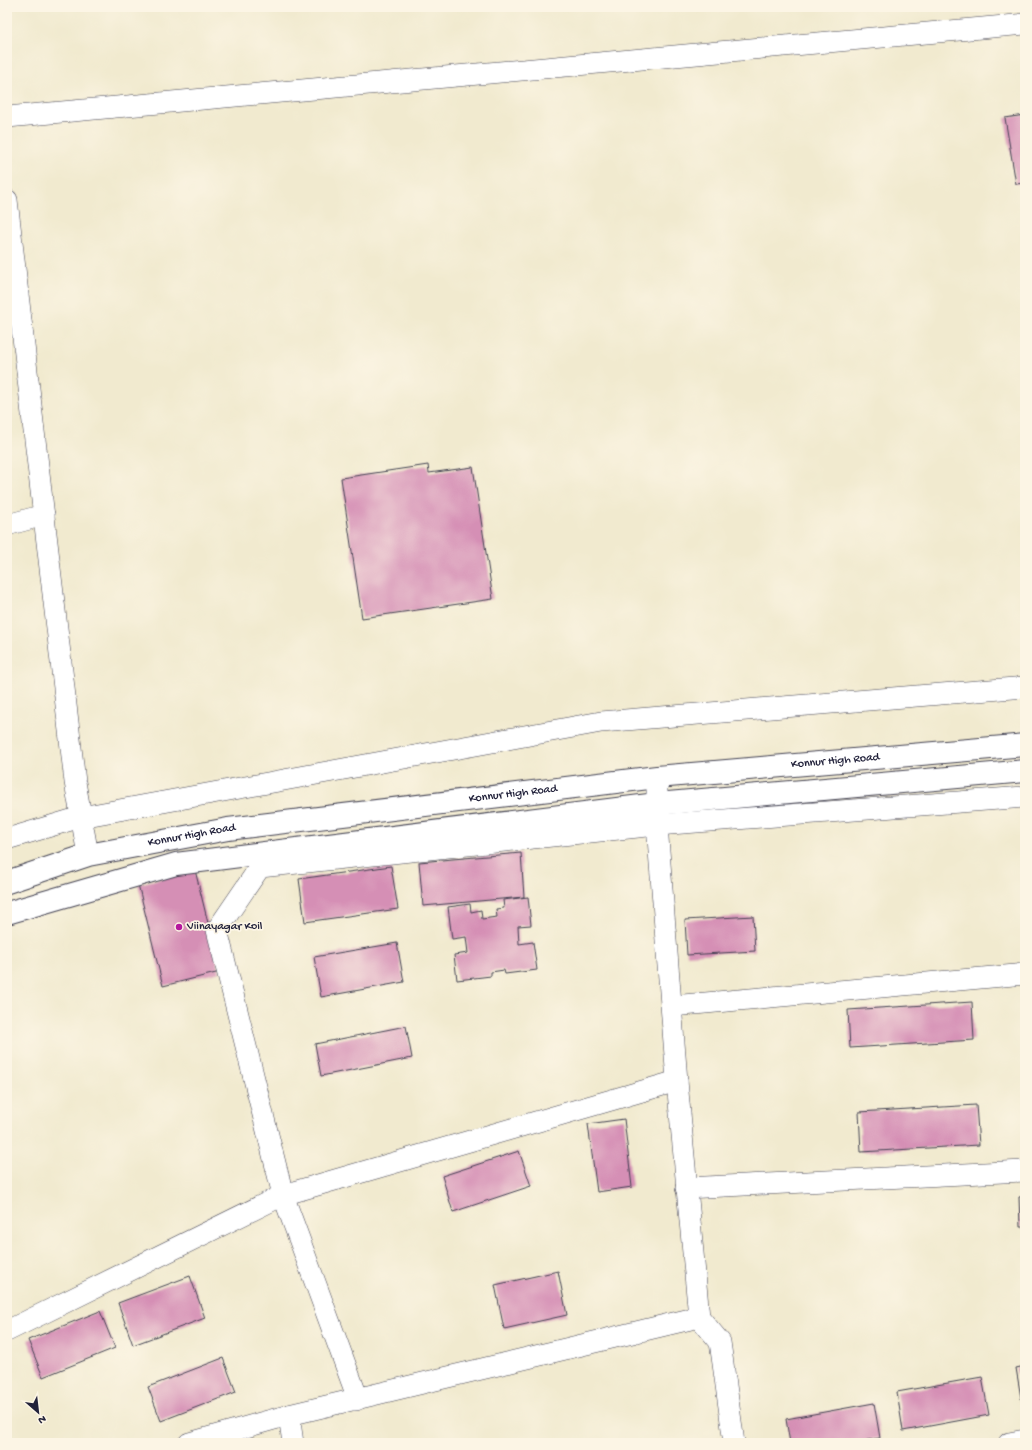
<svg xmlns="http://www.w3.org/2000/svg" width="1032" height="1450" viewBox="0 0 1032 1450" font-family="'Gochi Hand',sans-serif">
<rect width="100%" height="100%" fill="#fcf5e5"/>
<filter id="ink" filterUnits="userSpaceOnUse"><feTurbulence type="fractalNoise" baseFrequency=".025" numOctaves="2"/><feDisplacementMap in="SourceGraphic" scale="8" xChannelSelector="R" yChannelSelector="G"/><feConvolveMatrix kernelMatrix="1 2 1 2 8 2 1 2 1" color-interpolation-filters="sRGB"/></filter>
<filter id="wash" filterUnits="userSpaceOnUse"><feTurbulence type="fractalNoise" baseFrequency=".012" numOctaves="4" result="noise"/><feDisplacementMap in="SourceGraphic" scale="16" xChannelSelector="R" yChannelSelector="G"/><feGaussianBlur stdDeviation="0.9" result="paint"/><feColorMatrix in="noise" values="0 0 0 0 0 0 0 0 0 0 0 0 0 0 0 0 0 1.4 0 .05"/><feComposite in="paint" operator="in"/></filter>
<g filter="url(#wash)">
<rect width="100%" height="100%" fill="#f1eacf"/>
<g id="blocks">
<g fill="#d58fb5">
<polygon points="1025,115 1025,183 1016,184 1005,118"/>
<polygon points="428,465 429,473 473,467 493,599 362,618 341,478"/>
<polygon points="521,853 524,897 423,906 419,862"/>
<polygon points="391,866 398,909 305,922 299,879"/>
<polygon points="195,870 220,972 163,986 138,884"/>
<polygon points="528,897 531,925 518,926 519,944 533,942 537,970 505,974 504,970 491,972 491,976 457,980 454,955 468,953 466,937 452,939 448,907 470,904 471,912 481,910 482,919 497,917 496,909 504,908 503,900"/>
<polygon points="753,916 755,951 687,955 685,920"/>
<polygon points="397,943 404,982 321,997 314,957"/>
<polygon points="972,1002 974,1040 850,1048 848,1010"/>
<polygon points="406,1026 412,1058 321,1076 315,1044"/>
<polygon points="976,1105 979,1145 861,1152 859,1112"/>
<polygon points="624,1119 632,1187 597,1192 588,1124"/>
<polygon points="519,1151 531,1186 453,1212 442,1176"/>
<polygon points="1025,1196 1025,1227 1020,1227 1019,1197"/>
<polygon points="558,1271 567,1315 504,1329 495,1285"/>
<polygon points="190,1276 205,1318 133,1345 118,1303"/>
<polygon points="100,1311 115,1348 43,1377 28,1340"/>
<polygon points="223,1358 236,1392 161,1421 148,1387"/>
<polygon points="1025,1366 1025,1404 1022,1404 1016,1368"/>
<polygon points="982,1377 989,1415 903,1431 897,1392"/>
<polygon points="874,1403 880,1438 851,1443 790,1443 786,1419"/>
</g>
</g>
</g>
<g filter="url(#ink)">
<use href="#blocks" fill-opacity="0" stroke="#414051" stroke-width="1"/>
<g fill="none" stroke-linecap="round" stroke-linejoin="round">
<defs>
<g id="street">
<polyline points="7,117 1025,24"/>
<polyline points="7,200 75,782 88,855"/>
<polyline points="7,525 44,515"/>
<polyline points="657,777 657,825 677,1081 699,1317 720,1342 734,1443"/>
<polyline points="7,839 81,817 601,722 1025,687"/>
<polyline points="672,1006 1025,974"/>
<polyline points="677,1081 283,1195 217,930 260,867 657,825 1025,797"/>
<polyline points="686,1188 1025,1171"/>
<polyline points="7,1331 283,1195 358,1399 356,1400"/>
<polyline points="289,1415 293,1443"/>
<polyline points="189,1443 289,1415 699,1317"/>
<polyline points="1009,1443 1025,1440"/>
</g>
<g id="primary">
<path id="s1" d="M 7,882 L 88,855 L 228,829 L 657,777 L 1025,745"/>
<polyline points="7,913 176,864 657,804 1025,771"/>
</g>
</defs>
<use href="#street" stroke="#414051" stroke-width="22"/>
<use href="#primary" stroke="#414051" stroke-width="24"/>
<use href="#street" stroke="#fff" stroke-width="21"/>
<use href="#primary" stroke="#fff" stroke-width="22"/>
</g>
</g>
<circle fill="#b5179e" stroke="#fcf5e5" stroke-width="1.5" cx="179" cy="927" r="4"/>
<g text-anchor="middle" dominant-baseline="central" stroke-width="3.5" stroke-linejoin="round" paint-order="stroke">
<g font-size="12" fill="#22223b" stroke="#fcf5e5">
<text stroke="none"><textPath href="#s1" startOffset="839">Konnur High Road</textPath></text>
<text stroke="none"><textPath href="#s1" startOffset="515">Konnur High Road</textPath></text>
<text stroke="none"><textPath href="#s1" startOffset="191">Konnur High Road</textPath></text>
</g>
<g font-size="12" fill="#22223b" stroke="#fcf5e5" text-anchor="start">
<text x="187" y="927">Viinayagar Koil</text>
</g>
</g>
<rect width="1032" height="1450" fill="none" stroke="#fcf5e5" stroke-width="24"/>
<g transform="translate(38 1412) rotate(152)" stroke="#fcf5e5" stroke-width="3" paint-order="stroke">
<path d="M0-3L7 15L0 10L-7 15Z" fill="#22223b"/>
<text y="-6" font-size="11" font-weight="bold" text-anchor="middle" fill="#22223b">N</text>
</g>
</svg>
